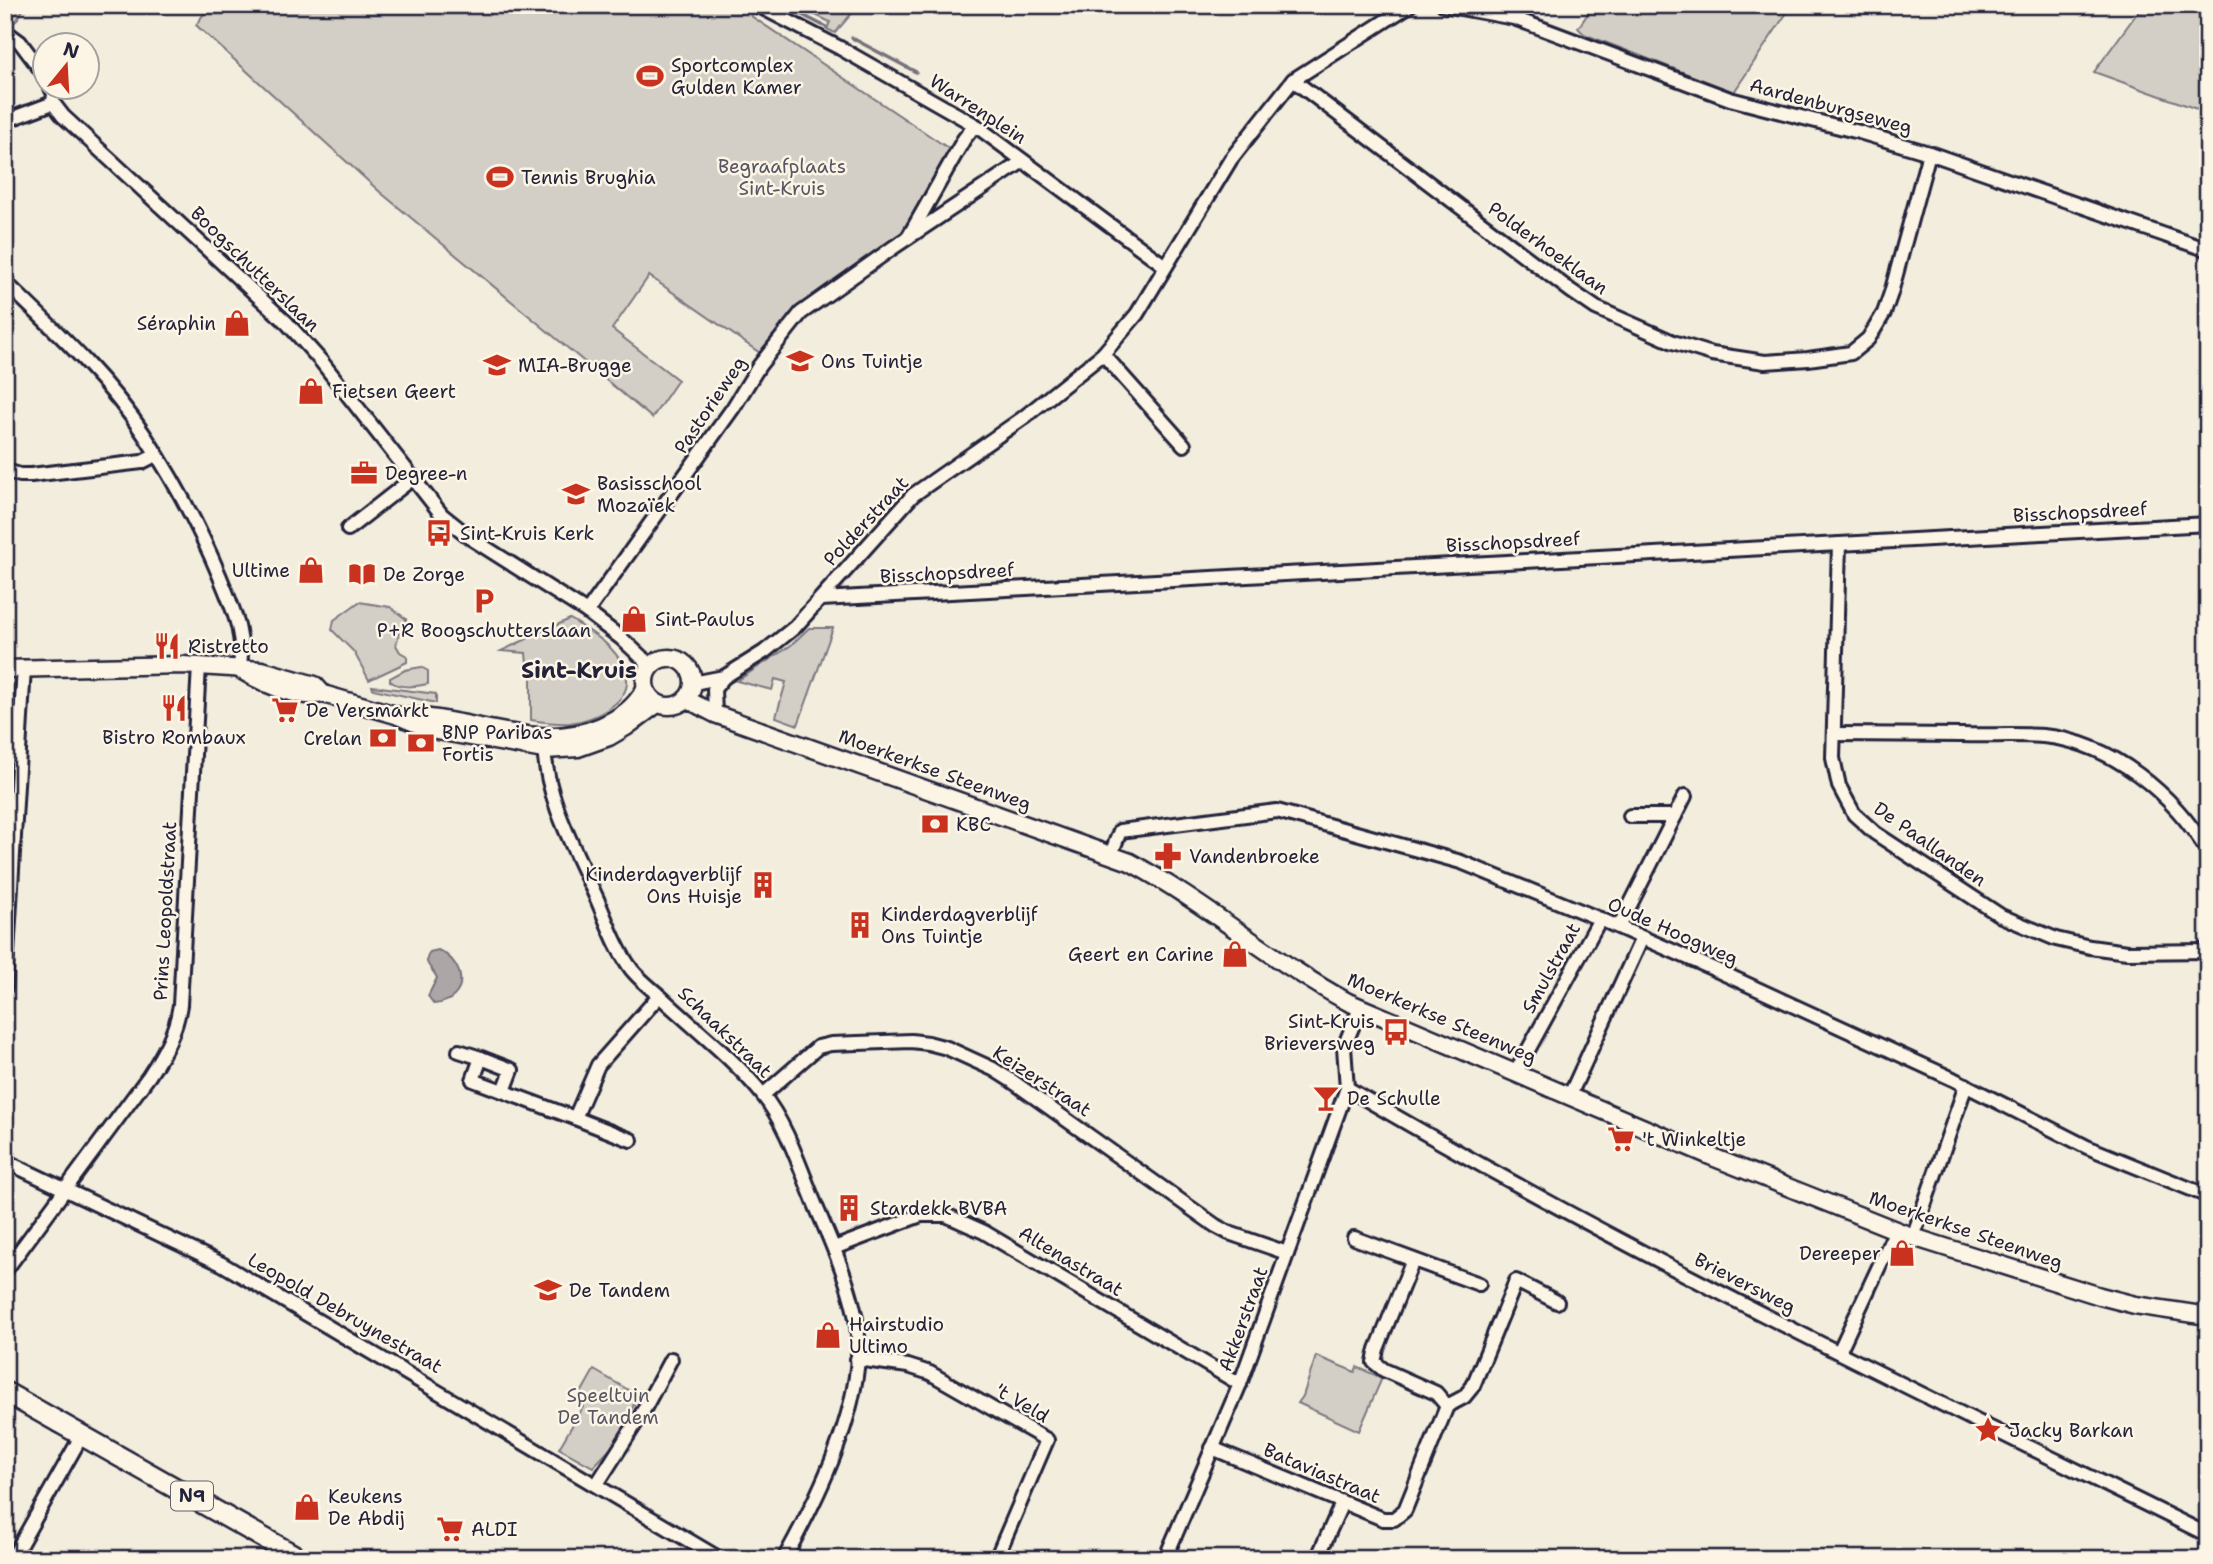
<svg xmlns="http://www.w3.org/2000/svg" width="2213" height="1564" viewBox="0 0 2213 1564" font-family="'Shantell Sans',sans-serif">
<rect width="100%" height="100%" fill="#f3edde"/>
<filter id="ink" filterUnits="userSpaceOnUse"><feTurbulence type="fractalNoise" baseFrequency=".0143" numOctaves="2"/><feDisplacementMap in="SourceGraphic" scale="14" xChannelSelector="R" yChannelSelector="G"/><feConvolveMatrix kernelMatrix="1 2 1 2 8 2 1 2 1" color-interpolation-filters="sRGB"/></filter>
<g filter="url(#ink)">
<g fill="#d4cfc6" stroke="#7b7880" stroke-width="2">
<polygon points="5,5 26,5 16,21 8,27 5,26"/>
<polygon points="210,5 758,5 751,16 951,150 897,240 792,313 763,355 649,276 612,329 678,380 652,418 380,192 196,25"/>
<polygon points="795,5 859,5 835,33 827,29 830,22"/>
<polygon points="1594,5 1792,5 1734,92 1584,34 1578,28"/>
<polygon points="2143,5 2208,5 2208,113 2094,72"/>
<polygon points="359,602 390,607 406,619 406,629 399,634 396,645 400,652 407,656 407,662 369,680 354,652 332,630 334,620"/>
<path d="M 570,619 C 591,632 616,646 625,670 C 637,701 594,720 570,723 C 557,724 544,722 531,720 L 531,668 L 527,664 L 526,653 L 501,651 Z"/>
<polygon points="809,628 833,628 798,725 776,717 786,682 775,679 772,690 737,681 790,646"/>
<path d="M 421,667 L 428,671 L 428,684 C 415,687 400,689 390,681 L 390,678 L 405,670 Z"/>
<polygon points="372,686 436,694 436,703 373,689"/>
<polygon points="1316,1356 1355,1372 1357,1367 1382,1378 1359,1431 1298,1403 1303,1396"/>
<polygon points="594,1370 637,1395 628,1421 613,1446 593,1467 559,1448 583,1407 576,1402"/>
</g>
<path fill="#aca7a6" stroke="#75727b" stroke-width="2" d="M 438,950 C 467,963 470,1001 434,1004 L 428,996 L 437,978 C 433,968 421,963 430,952 Z"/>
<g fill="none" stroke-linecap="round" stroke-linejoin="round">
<g stroke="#75727b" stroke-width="3.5">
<polyline points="783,5 826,27"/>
<polyline points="852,38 916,72"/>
</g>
<defs>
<g id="minor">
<polyline points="757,5 840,48 975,125 1165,266"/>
<polyline points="1444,5 1514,18 1730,99 1859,132 1929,153 2208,250"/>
<polyline points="5,31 20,42 46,77"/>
<polyline points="1293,80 1571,291 1596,308 1673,342 1712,354 1765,362 1808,359 1851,353 1868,339 1875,328 1884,313 1891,293 1929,153"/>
<polyline points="51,88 54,93 53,103"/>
<polyline points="53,103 63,116 287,323 321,361 442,515 472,539 587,612 621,638 651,666"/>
<polyline points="5,121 53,103"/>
<polyline points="909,236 964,139 975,125"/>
<path d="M 5,282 C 55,330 107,378 145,436 C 174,480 200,529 220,577 C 232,607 247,637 239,669"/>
<polyline points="1103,354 1184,445"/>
<polyline points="5,467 7,471 20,475 31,475 142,462 156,455"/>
<polyline points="348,529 412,479"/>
<polyline points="1839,544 1833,758 1839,786 1854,814 1875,833 2001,916 2056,939 2090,947 2127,952 2208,951"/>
<polyline points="821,599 2208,524"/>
<polyline points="587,612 733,408 759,366 801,313 894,247 1023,161"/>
<polyline points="693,683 724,677 764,652 795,627 913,495 1023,418 1103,354 1137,314 1231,159 1293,80 1410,5"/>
<polyline points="715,714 714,689 724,677"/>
<path d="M 1834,734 C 1877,734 1920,735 1962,735 C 1989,736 2016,734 2043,736 C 2112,742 2174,795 2208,852"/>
<path d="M 544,744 C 545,797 575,850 597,899 C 607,922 616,949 632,970 C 641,981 652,989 663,999 C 696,1030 734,1059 762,1094 C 787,1125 800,1168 815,1204 C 830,1240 847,1276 855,1314 C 872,1390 820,1494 784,1559"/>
<polyline points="1630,816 1675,816"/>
<polyline points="1111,854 1120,831 1277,811 1461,862 1600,919 1716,970 1953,1079 2087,1147 2208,1196"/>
<polyline points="1619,927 1685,796"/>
<polyline points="5,988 24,667"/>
<path d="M 1360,1008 L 1344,1047 L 1347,1088 C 1626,1253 1918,1392 2208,1535"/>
<polyline points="459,1051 481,1058"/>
<polyline points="1516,1072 1600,919"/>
<polyline points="504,1091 512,1070 481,1058 473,1080 575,1118 598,1065 659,996"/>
<polyline points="763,1095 818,1047 831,1044 911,1041 928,1043 947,1048 993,1069 1012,1081 1216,1226 1229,1233 1287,1253"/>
<polyline points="1570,1095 1642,938"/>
<polyline points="575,1118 631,1140"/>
<polyline points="5,1161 222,1264 720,1559"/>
<polyline points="1913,1237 1966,1085"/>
<polyline points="1354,1238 1479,1284"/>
<polyline points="834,1248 921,1215 946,1215 984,1232 1240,1384"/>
<polyline points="1413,1260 1377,1349 1374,1362 1384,1370 1436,1393 1447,1406"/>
<path d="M 5,1271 L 149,1076 C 164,1053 176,1032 180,1005 L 199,666"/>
<polyline points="1839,1352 1896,1230"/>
<polyline points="857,1359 908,1366 930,1373 1047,1440 996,1559"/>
<polyline points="1212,1448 1383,1519 1394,1519 1405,1510 1447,1406 1464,1397 1473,1386 1516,1281 1557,1302"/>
<polyline points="597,1484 641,1415 671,1359"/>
<polyline points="12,1559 82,1435"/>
<polyline points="1165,1559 1240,1384 1347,1088"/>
<polyline points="1317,1559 1342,1503"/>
</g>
<g id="tertiary">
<circle cx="669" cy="682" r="24"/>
<polyline points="5,669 183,665 262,670 315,685 323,694"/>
<path d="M 239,669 C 260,682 297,700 323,694 L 396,715 L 432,730 L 544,750 L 578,748 L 609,737 L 626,727 L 657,704"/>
<path d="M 686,699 L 715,714 L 1130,862 C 1206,903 1272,961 1348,1002 L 1710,1156 L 1913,1237 L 2100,1296 L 2135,1305 L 2208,1316"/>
<path d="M 411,716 C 474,719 539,753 601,726 C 621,717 634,708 645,689"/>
</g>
<polyline id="primary" points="5,1392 301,1559"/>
</defs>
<use href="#minor" stroke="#22223b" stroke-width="18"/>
<use href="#tertiary" stroke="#22223b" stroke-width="21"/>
<use href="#primary" stroke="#22223b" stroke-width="24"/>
<use href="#minor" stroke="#fcf5e5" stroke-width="12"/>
<use href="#tertiary" stroke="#fcf5e5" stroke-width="16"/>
<use href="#primary" stroke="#fcf5e5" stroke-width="19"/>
</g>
</g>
<defs>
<symbol id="stadium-bare" viewBox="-9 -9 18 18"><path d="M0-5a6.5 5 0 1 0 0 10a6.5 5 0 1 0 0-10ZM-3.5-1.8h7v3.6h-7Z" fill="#c8321e" stroke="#fcf5e5" stroke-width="2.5" paint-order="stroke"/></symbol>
<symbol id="shop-bare" viewBox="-9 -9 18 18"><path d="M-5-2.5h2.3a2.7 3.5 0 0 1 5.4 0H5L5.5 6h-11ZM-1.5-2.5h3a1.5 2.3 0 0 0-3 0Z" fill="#c8321e" stroke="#fcf5e5" stroke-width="2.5" paint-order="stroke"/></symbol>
<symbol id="school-bare" viewBox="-9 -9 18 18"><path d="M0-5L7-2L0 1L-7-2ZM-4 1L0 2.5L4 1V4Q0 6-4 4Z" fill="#c8321e" stroke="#fcf5e5" stroke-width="2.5" paint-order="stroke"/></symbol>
<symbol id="office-bare" viewBox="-9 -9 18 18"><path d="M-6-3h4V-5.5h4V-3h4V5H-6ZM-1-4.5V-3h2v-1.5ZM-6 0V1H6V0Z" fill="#c8321e" stroke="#fcf5e5" stroke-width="2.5" paint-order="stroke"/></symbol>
<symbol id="bus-bare" viewBox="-9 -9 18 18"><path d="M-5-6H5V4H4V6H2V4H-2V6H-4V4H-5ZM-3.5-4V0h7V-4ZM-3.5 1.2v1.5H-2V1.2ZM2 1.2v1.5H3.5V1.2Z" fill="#c8321e" stroke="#fcf5e5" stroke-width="2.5" paint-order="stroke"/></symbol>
<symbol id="library-bare" viewBox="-9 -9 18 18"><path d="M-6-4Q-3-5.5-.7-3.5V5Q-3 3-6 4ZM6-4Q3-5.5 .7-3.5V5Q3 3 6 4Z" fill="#c8321e" stroke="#fcf5e5" stroke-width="2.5" paint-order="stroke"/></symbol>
<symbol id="parking-bare" viewBox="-9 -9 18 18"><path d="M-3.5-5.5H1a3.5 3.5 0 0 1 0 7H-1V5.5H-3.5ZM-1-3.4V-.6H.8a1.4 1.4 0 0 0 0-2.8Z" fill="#c8321e" stroke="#fcf5e5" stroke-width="2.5" paint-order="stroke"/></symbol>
<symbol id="restaurant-bare" viewBox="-9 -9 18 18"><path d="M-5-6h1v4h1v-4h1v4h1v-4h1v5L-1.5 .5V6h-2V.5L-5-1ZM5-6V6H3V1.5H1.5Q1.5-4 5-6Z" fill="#c8321e" stroke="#fcf5e5" stroke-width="2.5" paint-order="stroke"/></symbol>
<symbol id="supermarket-bare" viewBox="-9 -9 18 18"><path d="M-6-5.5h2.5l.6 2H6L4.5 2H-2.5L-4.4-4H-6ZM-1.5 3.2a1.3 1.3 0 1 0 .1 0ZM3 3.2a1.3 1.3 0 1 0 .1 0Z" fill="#c8321e" stroke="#fcf5e5" stroke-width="2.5" paint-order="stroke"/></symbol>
<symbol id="bank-bare" viewBox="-9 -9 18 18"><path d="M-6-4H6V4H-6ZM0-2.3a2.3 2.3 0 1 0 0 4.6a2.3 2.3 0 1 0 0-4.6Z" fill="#c8321e" stroke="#fcf5e5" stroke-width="2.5" paint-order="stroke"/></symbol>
<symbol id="pharmacy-bare" viewBox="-9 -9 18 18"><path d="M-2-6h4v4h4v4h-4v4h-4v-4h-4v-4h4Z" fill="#c8321e" stroke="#fcf5e5" stroke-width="2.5" paint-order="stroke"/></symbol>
<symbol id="building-bare" viewBox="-9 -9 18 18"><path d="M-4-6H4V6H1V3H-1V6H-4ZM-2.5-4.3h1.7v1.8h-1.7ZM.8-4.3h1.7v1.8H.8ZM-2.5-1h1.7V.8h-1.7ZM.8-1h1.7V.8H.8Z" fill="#c8321e" stroke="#fcf5e5" stroke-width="2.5" paint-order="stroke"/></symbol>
<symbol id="bar-bare" viewBox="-9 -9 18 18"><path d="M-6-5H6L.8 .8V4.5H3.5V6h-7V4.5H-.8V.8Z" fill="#c8321e" stroke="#fcf5e5" stroke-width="2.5" paint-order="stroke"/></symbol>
<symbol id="sight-bare" viewBox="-9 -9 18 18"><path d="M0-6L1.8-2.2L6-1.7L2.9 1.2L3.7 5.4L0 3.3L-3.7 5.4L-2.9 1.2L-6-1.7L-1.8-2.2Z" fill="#c8321e" stroke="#fcf5e5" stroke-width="2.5" paint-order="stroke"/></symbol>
</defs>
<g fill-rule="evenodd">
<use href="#stadium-bare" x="631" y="57" width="38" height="38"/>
<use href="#stadium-bare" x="481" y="158" width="38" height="38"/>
<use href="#shop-bare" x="218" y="304" width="38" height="38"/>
<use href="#school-bare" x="781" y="342" width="38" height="38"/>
<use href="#school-bare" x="478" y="346" width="38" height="38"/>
<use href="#shop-bare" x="292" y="372" width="38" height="38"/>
<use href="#office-bare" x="345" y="454" width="38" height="38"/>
<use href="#school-bare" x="557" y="475" width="38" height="38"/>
<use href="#bus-bare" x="420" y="514" width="38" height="38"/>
<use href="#shop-bare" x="292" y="551" width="38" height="38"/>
<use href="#library-bare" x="343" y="555" width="38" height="38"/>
<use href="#parking-bare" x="465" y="582" width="38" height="38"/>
<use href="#shop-bare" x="615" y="600" width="38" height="38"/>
<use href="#restaurant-bare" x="148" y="627" width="38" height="38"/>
<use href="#restaurant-bare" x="155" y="689" width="38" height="38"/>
<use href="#supermarket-bare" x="266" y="691" width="38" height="38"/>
<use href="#bank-bare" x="364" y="719" width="38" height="38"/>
<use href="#bank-bare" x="402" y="724" width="38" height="38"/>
<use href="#bank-bare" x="916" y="805" width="38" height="38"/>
<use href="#pharmacy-bare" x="1149" y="837" width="38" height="38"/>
<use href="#building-bare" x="744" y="866" width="38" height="38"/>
<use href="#building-bare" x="841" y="906" width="38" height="38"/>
<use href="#shop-bare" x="1216" y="935" width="38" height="38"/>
<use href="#bus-bare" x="1377" y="1013" width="38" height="38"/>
<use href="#bar-bare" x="1307" y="1079" width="38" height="38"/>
<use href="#supermarket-bare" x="1602" y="1120" width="38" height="38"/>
<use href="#building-bare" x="830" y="1189" width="38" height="38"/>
<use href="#shop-bare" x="1883" y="1234" width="38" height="38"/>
<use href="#school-bare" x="529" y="1271" width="38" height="38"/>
<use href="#shop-bare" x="809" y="1316" width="38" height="38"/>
<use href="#sight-bare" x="1969" y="1411" width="38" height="38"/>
<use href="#shop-bare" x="288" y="1488" width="38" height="38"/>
<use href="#supermarket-bare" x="431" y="1510" width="38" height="38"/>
</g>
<g text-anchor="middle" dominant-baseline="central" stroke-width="5" stroke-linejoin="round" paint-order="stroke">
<rect fill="#fcf5e5" stroke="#63616e" stroke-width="2" x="171" y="1481.5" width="42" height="29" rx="5"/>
<g font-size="18" font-weight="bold" fill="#22223b">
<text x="192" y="1496">N9</text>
</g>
<g font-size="19" fill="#22223b" stroke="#fcf5e5" text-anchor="start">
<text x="671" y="65">Sportcomplex<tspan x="671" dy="22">Gulden Kamer</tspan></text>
<text x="521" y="177">Tennis Brughia</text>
<text x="216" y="323" text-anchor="end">Séraphin</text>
<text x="821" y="361">Ons Tuintje</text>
<text x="518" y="365">MIA-Brugge</text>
<text x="332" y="391">Fietsen Geert</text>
<text x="385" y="473">Degree-n</text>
<text x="597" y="483">Basisschool<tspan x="597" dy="22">Mozaïek</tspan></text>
<text x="460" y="533">Sint-Kruis Kerk</text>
<text x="290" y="570" text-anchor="end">Ultime</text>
<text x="383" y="574">De Zorge</text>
<text x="655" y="619">Sint-Paulus</text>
<text x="484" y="630" text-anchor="middle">P+R Boogschutterslaan</text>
<text x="188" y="646">Ristretto</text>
<text x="306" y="710">De Versmarkt</text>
<text x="442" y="732">BNP Paribas<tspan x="442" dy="22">Fortis</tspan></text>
<text x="174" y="737" text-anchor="middle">Bistro Rombaux</text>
<text x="362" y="738" text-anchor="end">Crelan</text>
<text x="956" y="824">KBC</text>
<text x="1189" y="856">Vandenbroeke</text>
<text x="742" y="874" text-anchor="end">Kinderdagverblijf<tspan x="742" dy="22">Ons Huisje</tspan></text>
<text x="881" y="914">Kinderdagverblijf<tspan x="881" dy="22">Ons Tuintje</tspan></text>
<text x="1214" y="954" text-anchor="end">Geert en Carine</text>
<text x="1375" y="1021" text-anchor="end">Sint-Kruis<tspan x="1375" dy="22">Brieversweg</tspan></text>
<text x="1347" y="1098">De Schulle</text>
<text x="1642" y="1139">'t Winkeltje</text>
<text x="870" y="1208">Stardekk BVBA</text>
<text x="1881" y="1253" text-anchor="end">Dereeper</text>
<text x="569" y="1290">De Tandem</text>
<text x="849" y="1324">Hairstudio<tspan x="849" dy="22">Ultimo</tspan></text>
<text x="2009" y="1430">Jacky Barkan</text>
<text x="328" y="1496">Keukens<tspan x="328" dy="22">De Abdij</tspan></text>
<text x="471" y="1529">ALDI</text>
</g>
<g font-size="19" fill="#22223b" stroke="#fcf5e5">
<text transform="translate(1831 106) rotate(15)">Aardenburgseweg</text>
<text transform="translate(978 109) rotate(33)">Warrenplein</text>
<text transform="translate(1548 248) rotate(36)">Polderhoeklaan</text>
<text transform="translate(255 269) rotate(44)">Boogschutterslaan</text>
<text transform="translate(710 405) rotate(-56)">Pastorieweg</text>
<text transform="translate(2080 512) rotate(-3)">Bisschopsdreef</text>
<text transform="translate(866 521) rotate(-47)">Polderstraat</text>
<text transform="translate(1513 542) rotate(-3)">Bisschopsdreef</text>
<text transform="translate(947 573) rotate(-3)">Bisschopsdreef</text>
<text transform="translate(935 770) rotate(20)">Moerkerkse Steenweg</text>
<text transform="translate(1930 844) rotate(35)">De Paallanden</text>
<text transform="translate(165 911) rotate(-87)">Prins Leopoldstraat</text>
<text transform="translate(1673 931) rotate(24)">Oude Hoogweg</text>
<text transform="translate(1551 968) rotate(-61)">Smulstraat</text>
<text transform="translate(1442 1018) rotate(23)">Moerkerkse Steenweg</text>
<text transform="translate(725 1032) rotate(44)">Schaakstraat</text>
<text transform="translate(1042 1081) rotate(33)">Keizerstraat</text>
<text transform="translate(1966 1230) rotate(19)">Moerkerkse Steenweg</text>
<text transform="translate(1071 1261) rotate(31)">Altenastraat</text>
<text transform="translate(1745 1283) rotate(27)">Brieversweg</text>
<text transform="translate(345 1313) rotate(30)">Leopold Debruynestraat</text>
<text transform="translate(1243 1319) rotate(-70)">Akkerstraat</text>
<text transform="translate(1022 1403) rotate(30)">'t Veld</text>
<text transform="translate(1322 1473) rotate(23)">Bataviastraat</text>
</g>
<g font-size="19" fill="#575665" stroke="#fcf5e5">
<text x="782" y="166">Begraafplaats<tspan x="782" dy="22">Sint-Kruis</tspan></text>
<text x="608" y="1395">Speeltuin<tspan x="608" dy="22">De Tandem</tspan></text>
</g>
<g font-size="23" font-weight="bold" fill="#22223b" stroke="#fcf5e5">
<text x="579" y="670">Sint-Kruis</text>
</g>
</g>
<rect width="2213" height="1564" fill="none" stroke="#fcf5e5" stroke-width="28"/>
<rect x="14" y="14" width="2185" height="1536" fill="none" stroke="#22223b" stroke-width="2.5" filter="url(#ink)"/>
<g transform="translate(66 66) rotate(18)"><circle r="33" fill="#fcf5e5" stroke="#a5a1a1" stroke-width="2"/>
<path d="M0-5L12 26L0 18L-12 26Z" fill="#c8321e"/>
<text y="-10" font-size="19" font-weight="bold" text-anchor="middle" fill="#22223b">N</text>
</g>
</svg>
